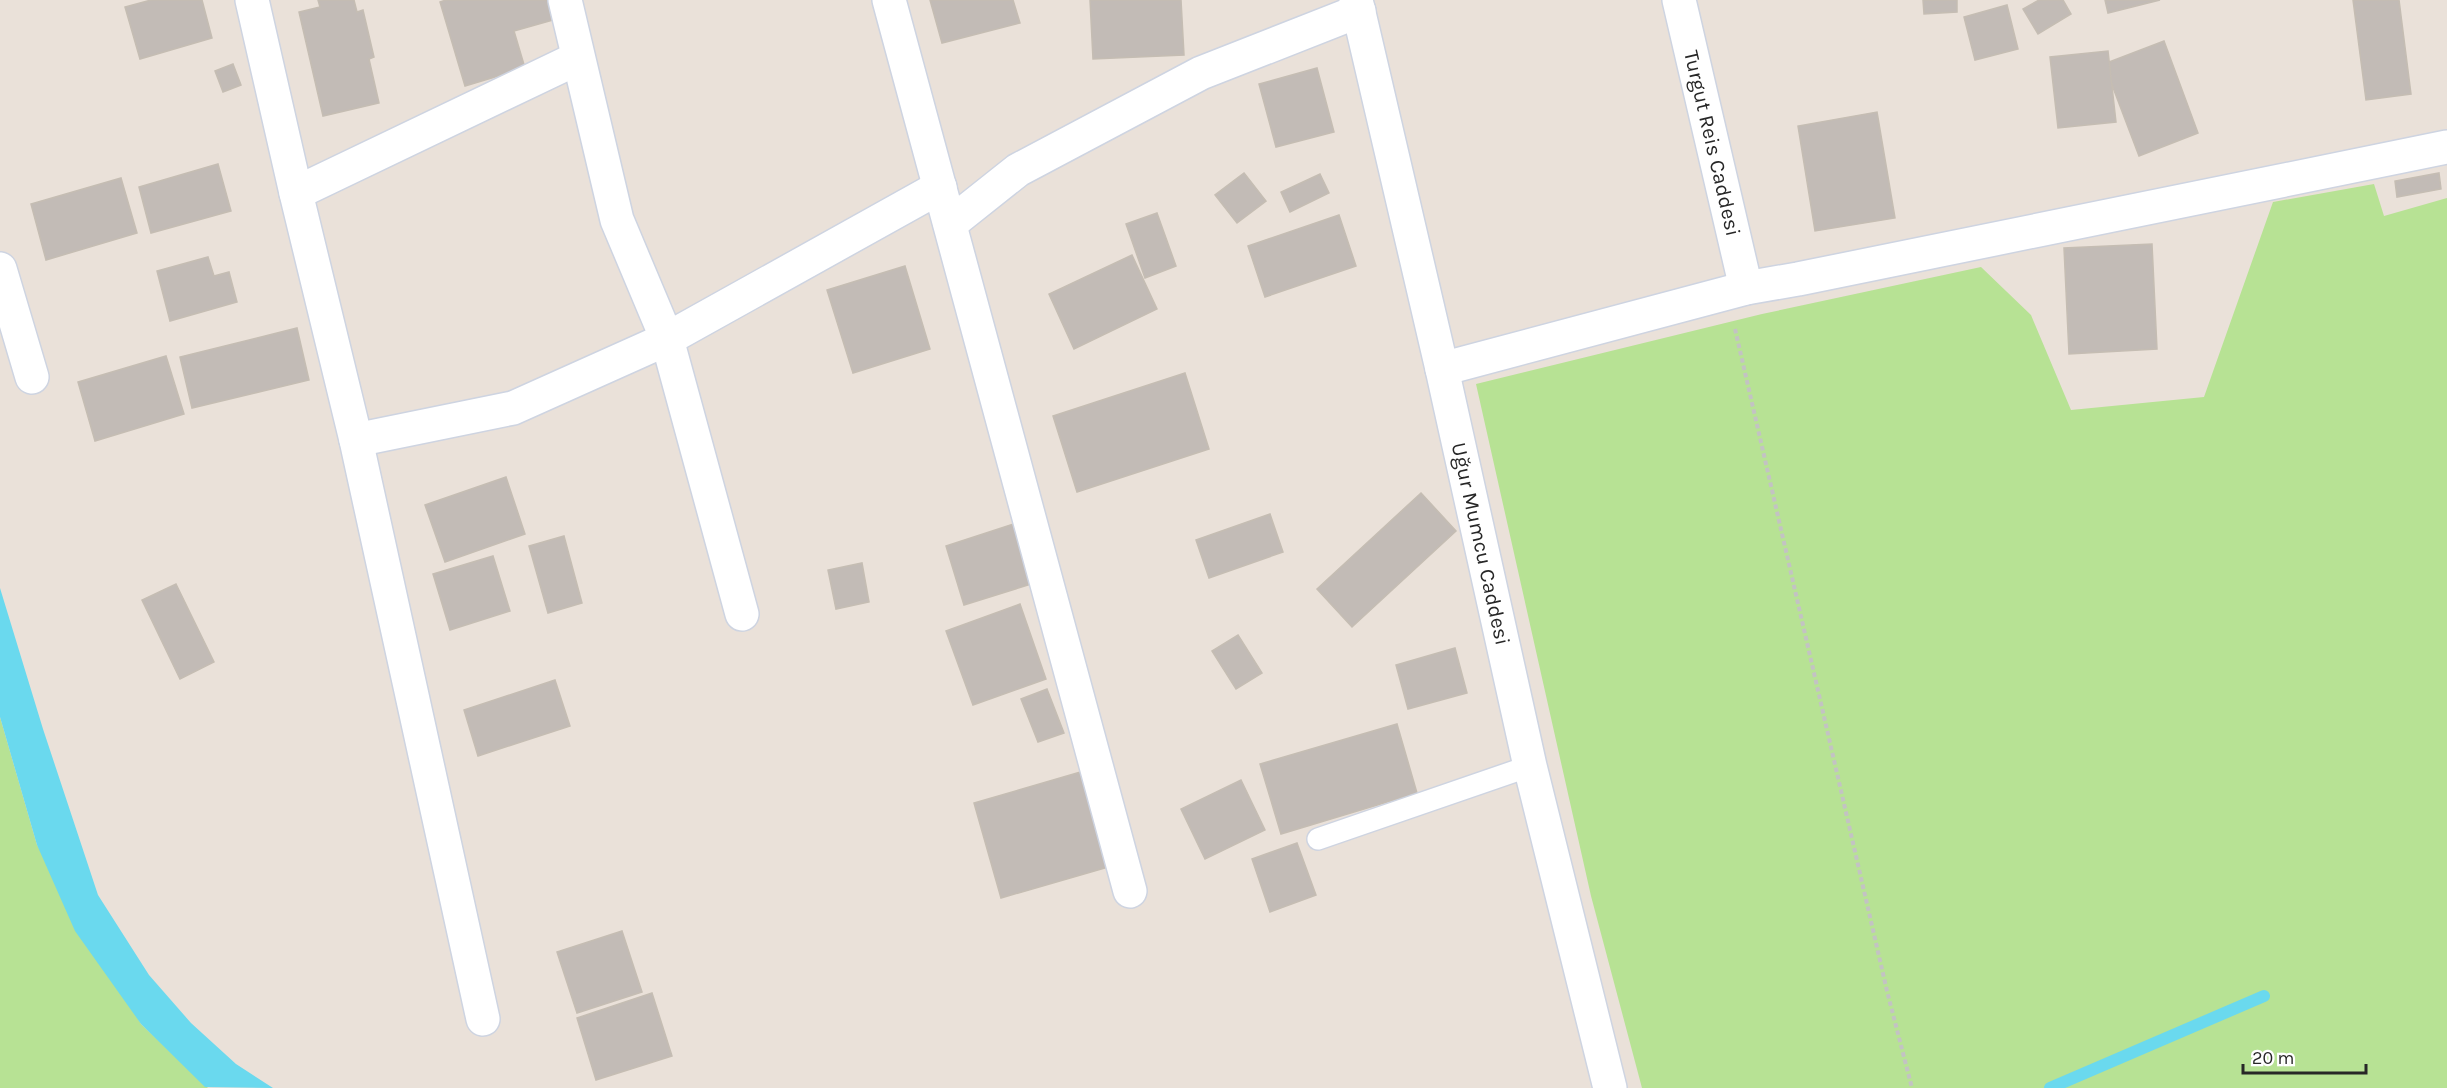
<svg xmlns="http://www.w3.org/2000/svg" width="2447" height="1088" viewBox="0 0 2447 1088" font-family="Karla,sans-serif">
<rect width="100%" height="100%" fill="#eae1d9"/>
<g fill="#b7e294">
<polygon points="2374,184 2384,216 2447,198 2447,1088 1642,1088 1591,896 1476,384 1762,314 1981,267 2031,315 2071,410 2204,397 2273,202"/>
<polygon points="0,717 37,845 141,1024 208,1088 0,1088"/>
</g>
<polygon fill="#6ad9ee" points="0,588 43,729 98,895 149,975 191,1023 236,1064 273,1088 205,1087 141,1024 75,931 37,845 0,717"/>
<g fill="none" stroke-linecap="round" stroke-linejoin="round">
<polyline stroke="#6ad9ee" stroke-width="12" points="2050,1088 2264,996"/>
</g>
<g fill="#c2bbb6" stroke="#c5bdb3" stroke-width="1.5">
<polygon points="151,0 202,0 212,38 140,59 125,7"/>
<polygon points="318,0 354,0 357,12 363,10 374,57 369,59 379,103 323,116 299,12 320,7"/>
<polygon points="446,0 548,0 553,20 514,31 525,68 465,86 440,2"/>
<polygon points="930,0 1013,0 1020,23 942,43"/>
<polygon points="1090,0 1181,0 1184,55 1093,59"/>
<polygon points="1923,0 1957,0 1957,12 1924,14"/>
<polygon points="2039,0 2063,0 2071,14 2038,34 2023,9"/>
<polygon points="2105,0 2160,0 2108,13"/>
<polygon points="2353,0 2399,0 2411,94 2366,100"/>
<polygon points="2007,5 2018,49 1975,60 1964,17"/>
<polygon points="2164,41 2198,133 2139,156 2104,64"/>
<polygon points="2108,51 2116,122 2058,128 2050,57"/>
<polygon points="233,64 241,85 223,92 215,71"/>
<polygon points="1317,68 1334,132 1276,147 1259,84"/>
<polygon points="1877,112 1895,218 1815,231 1798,126"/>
<polygon points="218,164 231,211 151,233 139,187"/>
<polygon points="1244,173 1266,201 1237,223 1215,195"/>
<polygon points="2439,173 2441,189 2397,197 2395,181"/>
<polygon points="1320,174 1329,193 1290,212 1281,192"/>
<polygon points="121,178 137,233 46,260 31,204"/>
<polygon points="1157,213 1176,266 1145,278 1126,224"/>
<polygon points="1339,215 1356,266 1265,297 1248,246"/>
<polygon points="2152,244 2157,349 2069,354 2064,248"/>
<polygon points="1132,255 1157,309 1074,349 1049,294"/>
<polygon points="208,257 214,276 229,272 237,302 170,321 157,271"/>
<polygon points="905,266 930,349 853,373 827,290"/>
<polygon points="297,328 309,380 192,408 180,357"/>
<polygon points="166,356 184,414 95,441 78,382"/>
<polygon points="1185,373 1209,449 1077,492 1053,416"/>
<polygon points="506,477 525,534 445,562 425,505"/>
<polygon points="1421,493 1456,531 1352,627 1317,589"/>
<polygon points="1270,514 1283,552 1209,578 1196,540"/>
<polygon points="1026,520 1044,580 964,605 946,546"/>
<polygon points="564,536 582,603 548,613 529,546"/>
<polygon points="493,556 510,611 450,630 433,574"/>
<polygon points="862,563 869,602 836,609 828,570"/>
<polygon points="176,584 214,662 180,679 142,600"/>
<polygon points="1020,604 1046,679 973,705 946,631"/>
<polygon points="1238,635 1262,673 1236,689 1212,651"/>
<polygon points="1455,648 1467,693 1408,709 1396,665"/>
<polygon points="555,680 570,726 478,756 464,710"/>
<polygon points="1047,689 1064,733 1038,742 1021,699"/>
<polygon points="1397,724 1417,793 1281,834 1260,764"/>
<polygon points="1108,764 1136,859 1001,898 974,803"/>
<polygon points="1241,780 1265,830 1205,859 1181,809"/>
<polygon points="1297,843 1316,895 1270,912 1252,859"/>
<polygon points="622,931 642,992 577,1013 557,952"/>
<polygon points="652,993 672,1056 596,1080 577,1018"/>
</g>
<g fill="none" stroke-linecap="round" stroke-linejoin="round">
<defs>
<polyline id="service" points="1318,839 1530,766"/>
<g id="minor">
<polyline points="252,0 296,193 356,440 483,1019"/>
<polyline points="565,0 617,220 667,339 742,614"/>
<polyline points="889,0 1130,891"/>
<polyline points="296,193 578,58"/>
<polyline points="950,224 1018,170 1201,73 1359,11"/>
<polyline points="0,269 32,377"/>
<polyline points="356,440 513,408 667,339 940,187"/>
</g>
<g id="tertiary">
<path id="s1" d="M 1356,0 L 1442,369 L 1530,766 L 1610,1088"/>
<path id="s2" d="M 1679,0 L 1746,288"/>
<polyline points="1442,369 1746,288 1798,279 2447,147"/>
</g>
</defs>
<use href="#service" stroke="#ced4e1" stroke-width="24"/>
<use href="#minor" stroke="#ced4e1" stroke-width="36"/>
<use href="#tertiary" stroke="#ced4e1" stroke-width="36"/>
<polyline stroke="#c3c3c3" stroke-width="4" stroke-dasharray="4.5 3" stroke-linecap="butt" points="1735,329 1887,991 1912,1088"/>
<use href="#service" stroke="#fff" stroke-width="21"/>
<use href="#minor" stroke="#fff" stroke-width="33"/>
<use href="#tertiary" stroke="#fff" stroke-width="33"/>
</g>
<g text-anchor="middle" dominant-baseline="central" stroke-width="6" stroke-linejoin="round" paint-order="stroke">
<g font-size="21" fill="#272727" stroke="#fff">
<text stroke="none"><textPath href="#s2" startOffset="147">Turgut Reis Caddesi</textPath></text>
<text stroke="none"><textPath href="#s1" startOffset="558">Uğur Mumcu Caddesi</textPath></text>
</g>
</g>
<path d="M2243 1064v9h123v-9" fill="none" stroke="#272727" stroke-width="3"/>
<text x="2252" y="1064" font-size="18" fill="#272727" stroke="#ffffff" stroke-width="4.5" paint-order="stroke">20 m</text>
</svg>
